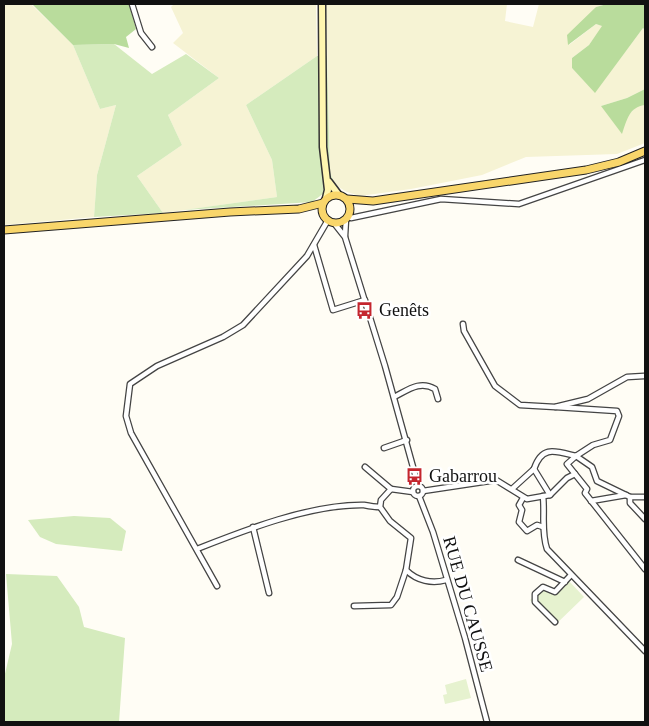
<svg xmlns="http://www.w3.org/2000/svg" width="649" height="726" viewBox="0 0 649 726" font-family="'Times New Roman',serif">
<rect width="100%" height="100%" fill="#fffdf5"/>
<g fill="#f6f3d4">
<polygon points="4,4 31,4 73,45 100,109 116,105 97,175 94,217 4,225"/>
<polygon points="174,4 316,4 317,56 246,105 272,160 277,197 163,213 137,176 182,145 168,115 219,78 173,43 183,33 171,7"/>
<polygon points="326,4 507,4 505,21 533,27 539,4 607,4 596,7 569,45 596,24 603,26 589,45 572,58 572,68 595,92 643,28 645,30 645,89 627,98 601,106 630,113 637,106 645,105 645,143 617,154 526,157 482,175 411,189 360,196 347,192 335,185 330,172"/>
</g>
<g fill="#d5ebbd">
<polygon points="114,44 152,74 186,54 219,78 168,115 182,145 137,176 163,213 94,217 97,175 116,105 100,109 73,45"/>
<polygon points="317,56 327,56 330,172 335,185 312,202 184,210 277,197 272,160 246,105"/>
<polygon points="74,516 110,518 126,531 122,551 56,544 40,537 28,520"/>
<polygon points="6,574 57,576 79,607 84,627 125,638 119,722 4,722 4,678 12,644"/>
</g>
<g fill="#b9dc9c">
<polygon points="32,4 129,4 136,29 126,37 129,48 114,44 73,45"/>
<polygon points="607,4 645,4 645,30 643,28 595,93 572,68 572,58 589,45 602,26 596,24 568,45 567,35 596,7"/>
<path d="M 645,89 L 645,105 C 629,107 627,120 622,134 L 601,106 L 627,98 Z"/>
</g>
<g fill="#e6f2cf">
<polygon points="568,580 584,597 555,625 530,600 542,588 553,595"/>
<polygon points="466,679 471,698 445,704 443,695 447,694 445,685"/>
</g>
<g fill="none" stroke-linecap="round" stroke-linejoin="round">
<defs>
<g id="street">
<polyline points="132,4 141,33 152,47"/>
<polyline points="348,216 351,218 441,199 519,204 645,160"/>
<polyline points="334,223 345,237 385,366 418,485"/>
<polyline points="345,236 346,219"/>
<polyline points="314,245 333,310 365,300"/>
<polyline points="463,324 464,331 495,386 520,405 555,407 588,399 627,377 644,376"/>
<path d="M 394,397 C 408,390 420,380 435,389 L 438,399"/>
<polyline points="556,407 617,411 619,416 610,440 593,445 576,456 592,467 597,481 630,497 645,497"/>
<polyline points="384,448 407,440"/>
<polyline points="576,456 567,464 587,489 585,493 645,569"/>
<polyline points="365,467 391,489"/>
<path d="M 534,469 C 542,445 555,451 576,456"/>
<polyline points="534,469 550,495"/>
<circle cx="418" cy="491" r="5"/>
<polyline points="512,489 534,469"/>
<polyline points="423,491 496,480 527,499 550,495 567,478 575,474"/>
<path d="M 413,492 L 391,489 L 381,500 L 380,507 L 390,521 L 411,538 L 406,570 C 417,581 432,584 446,580"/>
<polyline points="419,496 433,532 465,638 487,722"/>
<path d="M 543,496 C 545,514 541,532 547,549 L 645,651"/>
<polyline points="630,497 630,503 645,519"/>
<polyline points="523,498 519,505 522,510 519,522 527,531 537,525 543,527"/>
<polyline points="591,501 626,495"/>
<polyline points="253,527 269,593"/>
<path d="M 197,549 C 245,530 311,504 364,505 C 369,506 374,507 380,507"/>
<polyline points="518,560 565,582"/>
<polyline points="217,586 131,433 126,416 130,384 157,366 223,337 243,325 307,256 328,220"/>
<polyline points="354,606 391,605 397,597 406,570"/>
<polyline points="555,622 535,602 535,594 543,587 555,592 571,575"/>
</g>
<g id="secondary">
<polyline points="322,4 323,147 328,190 326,198"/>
<polyline points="329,182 338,194"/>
</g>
<g id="primary">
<circle cx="336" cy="209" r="14"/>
<polyline points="347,199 373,201 586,170 619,162 645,151"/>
<polyline points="4,230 230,212 299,209 323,203"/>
</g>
</defs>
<use href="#street" stroke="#444" stroke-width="7"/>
<use href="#secondary" stroke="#333" stroke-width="9"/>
<use href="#primary" stroke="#222" stroke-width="9"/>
<use href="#street" stroke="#fff" stroke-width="4.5"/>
<use href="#secondary" stroke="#fff6b0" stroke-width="6"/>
<use href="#primary" stroke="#f9d66b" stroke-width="7"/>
</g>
<defs>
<symbol id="bus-bare" viewBox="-9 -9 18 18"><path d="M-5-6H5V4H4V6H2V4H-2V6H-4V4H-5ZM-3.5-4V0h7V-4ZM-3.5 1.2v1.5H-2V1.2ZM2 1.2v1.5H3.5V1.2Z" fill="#c4262e" stroke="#fff" stroke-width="2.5" paint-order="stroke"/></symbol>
</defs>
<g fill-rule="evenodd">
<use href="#bus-bare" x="352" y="298" width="25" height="25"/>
<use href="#bus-bare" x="402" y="464" width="25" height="25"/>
</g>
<g text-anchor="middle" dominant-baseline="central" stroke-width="5" stroke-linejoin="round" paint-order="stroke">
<g font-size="18" fill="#111" stroke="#fff" text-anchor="start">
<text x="379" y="310">Genêts</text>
<text x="429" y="476">Gabarrou</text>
</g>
<g font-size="18" fill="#111" stroke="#fff">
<text transform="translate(468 604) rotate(74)">RUE DU CAUSSE</text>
</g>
</g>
<rect width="649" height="726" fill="none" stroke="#111111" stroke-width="10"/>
</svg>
